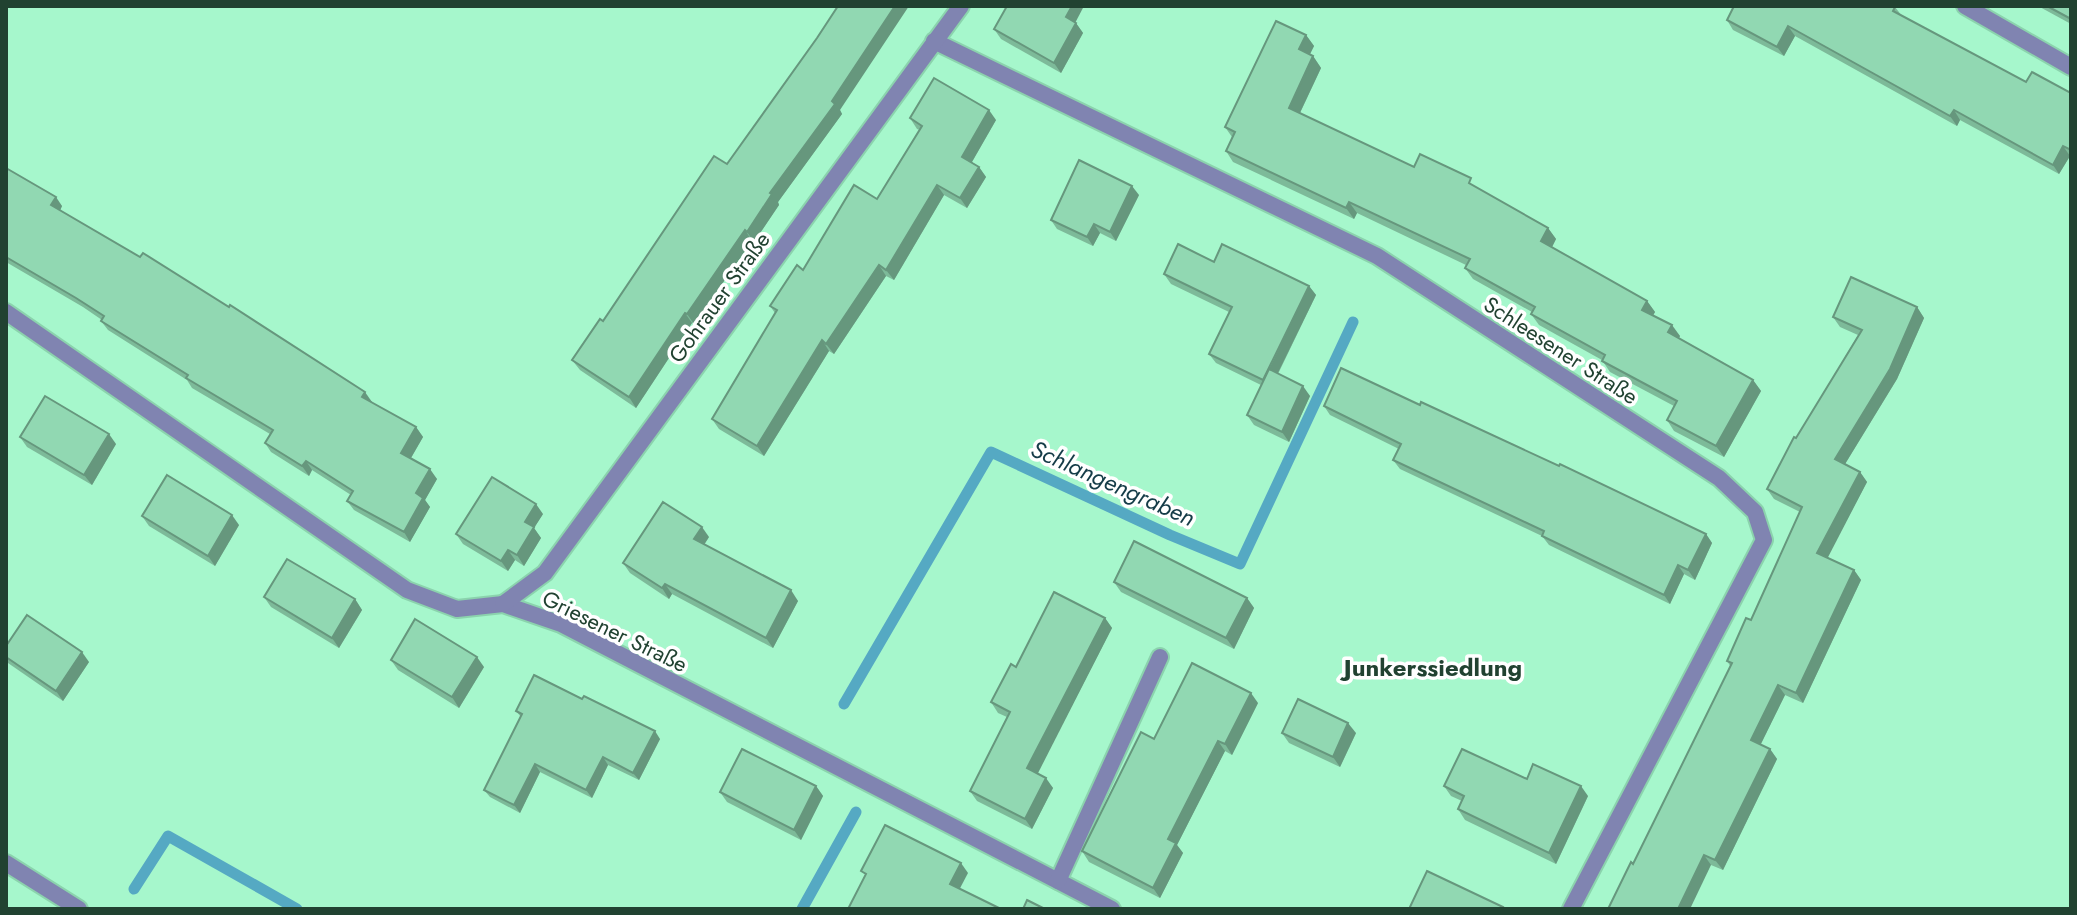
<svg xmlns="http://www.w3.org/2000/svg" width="2077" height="915" viewBox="0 0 2077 915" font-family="Jost,sans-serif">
<rect width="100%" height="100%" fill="#a6f7cc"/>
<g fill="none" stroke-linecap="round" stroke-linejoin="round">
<g stroke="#55a9c3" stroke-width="11">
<polyline points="844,704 991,452 1170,535 1240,564 1353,322"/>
<polyline points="134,889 168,836 297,909"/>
<polyline points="802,909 856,812"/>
</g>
<defs>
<g id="street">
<polyline points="1965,6 2071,67"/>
<polyline points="934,41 1377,256 1719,478 1755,512 1764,540 1571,909"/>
<polyline points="6,312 407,590 457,609 503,604 561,624 1112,909"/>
<polyline points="503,604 545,573 961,6"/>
<polyline points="6,863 79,909"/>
<polyline points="1058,881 1160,657"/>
</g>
</defs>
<use href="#street" stroke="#8bd3ad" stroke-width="20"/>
<use href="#street" stroke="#8084b1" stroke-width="16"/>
</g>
<g fill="#7dba99">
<polygon points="2038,6 2071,6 2071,24"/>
<polygon points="1895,7 1902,16 2026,82 2071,93 2071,156 2070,156 2059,174 1960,120 1957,126 1795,36 1784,56 1733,30 1727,20"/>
<polygon points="1075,22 1083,33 1061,73 1001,39 994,29"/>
<polygon points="1306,35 1314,46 1310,54 1313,56 1321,68 1300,113 1414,167 1478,188 1548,228 1556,239 1552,247 1647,301 1655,312 1653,315 1680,336 1679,338 1753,380 1761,391 1724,457 1674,431 1667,420 1674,406 1610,372 1602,360 1539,325 1531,314 1532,312 1473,279 1465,268 1466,265 1357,213 1354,219 1233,162 1226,151 1232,137 1225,127"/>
<polygon points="840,110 842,114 778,202 779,205 754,242 752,241 694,324 692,323 636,408 580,370 572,360 603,321"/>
<polygon points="910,118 996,120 972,162 979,167 986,177 967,208 944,195 894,280 886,276 834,354 829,351 764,456 719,429 712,419 775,313 770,306 803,270 877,199 920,130 917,129"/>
<polygon points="6,168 62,206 60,210 372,402 372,403 416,427 423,437 411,458 437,479 425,500 430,507 410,542 354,510 347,501 351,495 312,470 309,476 271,452 265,443 270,434 192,388 187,380 108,330 101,321 102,320 83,307 6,262"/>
<polygon points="1139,195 1116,241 1100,233 1093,246 1057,229 1051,220"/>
<polygon points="1214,262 1309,286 1316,295 1278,374 1310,396 1289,442 1254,425 1247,415 1261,385 1216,363 1209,354 1229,312 1171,284 1164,274"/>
<polygon points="1917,307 1924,318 1897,379 1845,464 1860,472 1867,482 1827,557 1854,570 1861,580 1803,703 1785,695 1760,745 1770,749 1777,759 1723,870 1711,865 1633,864 1731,667 1727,661 1751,620 1800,512 1774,499 1767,489 1858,335 1840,327 1833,317"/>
<polygon points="1420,405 1706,534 1712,543 1695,580 1684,574 1670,604 1549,545 1542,536 1400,469 1393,460 1399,449 1330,415 1324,406"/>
<polygon points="20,437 116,444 92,485 27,447"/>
<polygon points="543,514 534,528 541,538 524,566 515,560 508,571 463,544 456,534"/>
<polygon points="142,516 239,525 215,566 149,526"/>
<polygon points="709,537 704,545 798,601 773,648 672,594 669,599 630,573 623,563"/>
<polygon points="1114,582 1247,598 1254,608 1234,649 1121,592"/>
<polygon points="264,597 355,599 362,610 339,648 271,607"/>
<polygon points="1105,618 1112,628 1037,773 1053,788 1032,829 977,801 970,791 1007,717 998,713 991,702 1016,667"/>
<polygon points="6,646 89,662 63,701 8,663 6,660"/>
<polygon points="391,660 484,667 459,708 398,670"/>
<polygon points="1258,703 1232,755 1225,751 1177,845 1183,853 1160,898 1089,862 1082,851 1154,739"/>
<polygon points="516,711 660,739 639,780 608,765 592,798 540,772 520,813 490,797 484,790 521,717"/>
<polygon points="1282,733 1356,733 1340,767 1289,743"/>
<polygon points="816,786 823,796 801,840 727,802 720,792"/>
<polygon points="1444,786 1588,796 1556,864 1465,820 1458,809 1462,801 1451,796"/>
</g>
<g fill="#66977d">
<polygon points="895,6 909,6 840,110 842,114 778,202 779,205 754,242 747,232 770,193"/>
<polygon points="1072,6 1084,6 1073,27 1066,17"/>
<polygon points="1076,23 1083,33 1061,73 1054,63"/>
<polygon points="1788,26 1795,36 1784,56 1777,47"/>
<polygon points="1306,35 1314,46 1307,60 1299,49"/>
<polygon points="1313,56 1321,68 1297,119 1289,108"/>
<polygon points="989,110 996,120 969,167 962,157"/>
<polygon points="1954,110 1960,120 1957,126 1950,116"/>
<polygon points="2063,146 2070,156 2059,174 2053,165"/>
<polygon points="979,167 986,177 967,208 960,198"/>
<polygon points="937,185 944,195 894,280 886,270"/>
<polygon points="1132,186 1139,195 1116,241 1110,232"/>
<polygon points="56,197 62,206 58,215 51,205"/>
<polygon points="1349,202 1357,213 1354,219 1346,208"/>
<polygon points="1094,224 1100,233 1093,246 1087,237"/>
<polygon points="1548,228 1556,239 1549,253 1541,241"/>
<polygon points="745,230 752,241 694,324 687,314"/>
<polygon points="879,265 886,276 834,354 826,344"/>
<polygon points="1309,286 1316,295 1270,389 1264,380"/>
<polygon points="1647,301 1655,312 1650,321 1642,310"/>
<polygon points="1917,307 1924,318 1897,379 1842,469 1835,459"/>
<polygon points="685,313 692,323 636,408 629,397"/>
<polygon points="1672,325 1680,336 1676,343 1668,332"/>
<polygon points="822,340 829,351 764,456 757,446"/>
<polygon points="1753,380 1761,391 1724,457 1716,446"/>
<polygon points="1303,386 1310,396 1289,442 1282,432"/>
<polygon points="365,392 372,402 369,407 362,397"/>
<polygon points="416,427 423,437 408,463 401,453"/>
<polygon points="109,434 116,444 92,485 84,475"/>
<polygon points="306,461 312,470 309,476 302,466"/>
<polygon points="430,469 437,479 425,500 430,507 410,542 404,532 416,493"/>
<polygon points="1860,472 1867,482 1825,563 1817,553"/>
<polygon points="536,504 543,514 534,528 541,538 524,566 517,555 525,522"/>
<polygon points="232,515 239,525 215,566 208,556"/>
<polygon points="702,527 709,537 701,549 694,539"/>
<polygon points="1706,534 1712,543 1695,580 1688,570"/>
<polygon points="508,550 515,560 508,571 501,561"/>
<polygon points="1678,565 1684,574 1670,604 1664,595"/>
<polygon points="1854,570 1861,580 1803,703 1796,693"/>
<polygon points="665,584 672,594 669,599 662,588"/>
<polygon points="791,590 798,601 773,648 766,638"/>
<polygon points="1247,598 1254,608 1234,649 1226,638"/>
<polygon points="355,599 362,610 339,648 332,638"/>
<polygon points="1105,618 1112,628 1035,779 1027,768"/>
<polygon points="82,652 89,662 63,701 56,691"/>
<polygon points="477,657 484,667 459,708 452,697"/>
<polygon points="1778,685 1785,695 1758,750 1751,740"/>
<polygon points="1251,693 1258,703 1232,755 1225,744"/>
<polygon points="1348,723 1356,733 1340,767 1333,757"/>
<polygon points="655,731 660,739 639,780 633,773"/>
<polygon points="1218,741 1225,751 1177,845 1183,853 1160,898 1153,888 1168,839"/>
<polygon points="1770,749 1777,759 1723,870 1715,860"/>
<polygon points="603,757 608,765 592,798 586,790"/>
<polygon points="535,764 540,772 520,813 514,805"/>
<polygon points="1046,778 1053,788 1032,829 1025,819"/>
<polygon points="816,786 823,796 801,840 794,830"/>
<polygon points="1581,786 1588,796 1556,864 1549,853"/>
<polygon points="1704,855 1711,865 1690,909 1678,909"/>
<polygon points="961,863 968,873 957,894 950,884"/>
</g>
<g fill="#91d8b2" stroke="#66977d" stroke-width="2">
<polygon points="838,6 895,6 832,101 835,104 770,193 772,194 747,232 745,230 687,314 685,313 629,397 572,360 600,319 603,321 714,156 727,164 817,38"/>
<polygon points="1007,6 1072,6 1066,17 1076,23 1054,63 994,29"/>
<polygon points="1734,6 1894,6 1895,7 1893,11 2026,82 2032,72 2071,93 2071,150 2063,146 2053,165 1954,110 1950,116 1788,26 1777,47 1727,20"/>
<polygon points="2047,6 2071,6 2071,19"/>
<polygon points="1276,21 1306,35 1299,49 1313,56 1289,108 1414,167 1420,154 1471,178 1469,183 1548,228 1541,241 1647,301 1642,310 1672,325 1668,332 1753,380 1716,446 1667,420 1677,401 1602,361 1605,355 1531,314 1535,307 1465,268 1470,259 1349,202 1346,208 1226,151 1235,132 1225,127"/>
<polygon points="934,78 989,110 962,157 979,167 960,198 937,185 886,270 879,265 826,344 822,340 757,446 712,419 777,310 770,306 797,265 803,270 854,185 877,199 922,126 910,118"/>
<polygon points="1079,160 1132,186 1110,232 1094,224 1087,237 1051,220"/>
<polygon points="6,168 56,197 51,205 140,257 143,253 229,307 230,305 365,392 362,397 416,427 401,453 430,469 416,493 423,498 404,532 347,501 353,491 306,461 302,466 265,443 273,430 186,378 188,375 101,321 104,316 76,298 6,257"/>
<polygon points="1178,244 1214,262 1222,244 1309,286 1263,380 1209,354 1232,307 1164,274"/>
<polygon points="1851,277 1917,307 1890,369 1835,459 1860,472 1817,553 1854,570 1796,693 1778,685 1751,740 1770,749 1715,860 1704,855 1678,909 1608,909 1631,862 1633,864 1732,663 1727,661 1746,618 1751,620 1802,507 1767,489 1794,437 1796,438 1862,330 1833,317"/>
<polygon points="1341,368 1420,405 1421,402 1559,466 1560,464 1706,534 1688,570 1678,565 1664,595 1542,536 1544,531 1393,460 1401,444 1324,406"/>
<polygon points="1269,369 1303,386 1282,432 1247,415"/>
<polygon points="45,396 109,434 84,475 20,437"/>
<polygon points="167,475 232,515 208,556 142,516"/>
<polygon points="492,477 536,504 525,522 534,527 517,555 508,550 501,561 456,534"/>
<polygon points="663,502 702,527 694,539 791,590 766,638 665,584 662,588 623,563"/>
<polygon points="1134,541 1247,598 1226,638 1114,582"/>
<polygon points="287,559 355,599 332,638 264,597"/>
<polygon points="1054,592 1105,618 1027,768 1046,778 1025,819 970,791 1010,712 991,702 1011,664 1016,667"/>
<polygon points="27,615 82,652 56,691 6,657 6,646"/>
<polygon points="415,619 477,657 452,697 391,660"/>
<polygon points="1192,663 1251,693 1225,744 1218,741 1168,839 1176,843 1153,888 1082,851 1141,732 1154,739"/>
<polygon points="534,675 582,699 584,696 655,731 633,773 603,757 586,790 535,764 514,805 484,790 522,714 516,711"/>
<polygon points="1298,699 1348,723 1333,757 1282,733"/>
<polygon points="742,749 816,786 794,830 720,792"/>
<polygon points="1462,749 1527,779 1533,764 1581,786 1549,853 1458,809 1464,796 1444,786"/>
<polygon points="885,825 961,863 950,884 1001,909 848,909 866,874 861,871"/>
<polygon points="1427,871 1503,907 1502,909 1409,909"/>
<polygon points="1027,900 1045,909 1023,909"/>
</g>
<g text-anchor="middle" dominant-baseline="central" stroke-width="7" stroke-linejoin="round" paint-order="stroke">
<g font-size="22" fill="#214231" stroke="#fff">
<text transform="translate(719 297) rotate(-54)">Gohrauer Straße</text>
<text transform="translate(1561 350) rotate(33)">Schleesener Straße</text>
<text transform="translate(615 631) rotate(26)">Griesener Straße</text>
</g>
<g font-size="24" font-style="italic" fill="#153c48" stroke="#fff">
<text transform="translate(1113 483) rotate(24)">Schlangengraben</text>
</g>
<g font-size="24" font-weight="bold" fill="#214231" stroke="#fff">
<text x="1433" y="667">Junkerssiedlung</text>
</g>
</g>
<rect width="2077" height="915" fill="none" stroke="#214231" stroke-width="16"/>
</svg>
